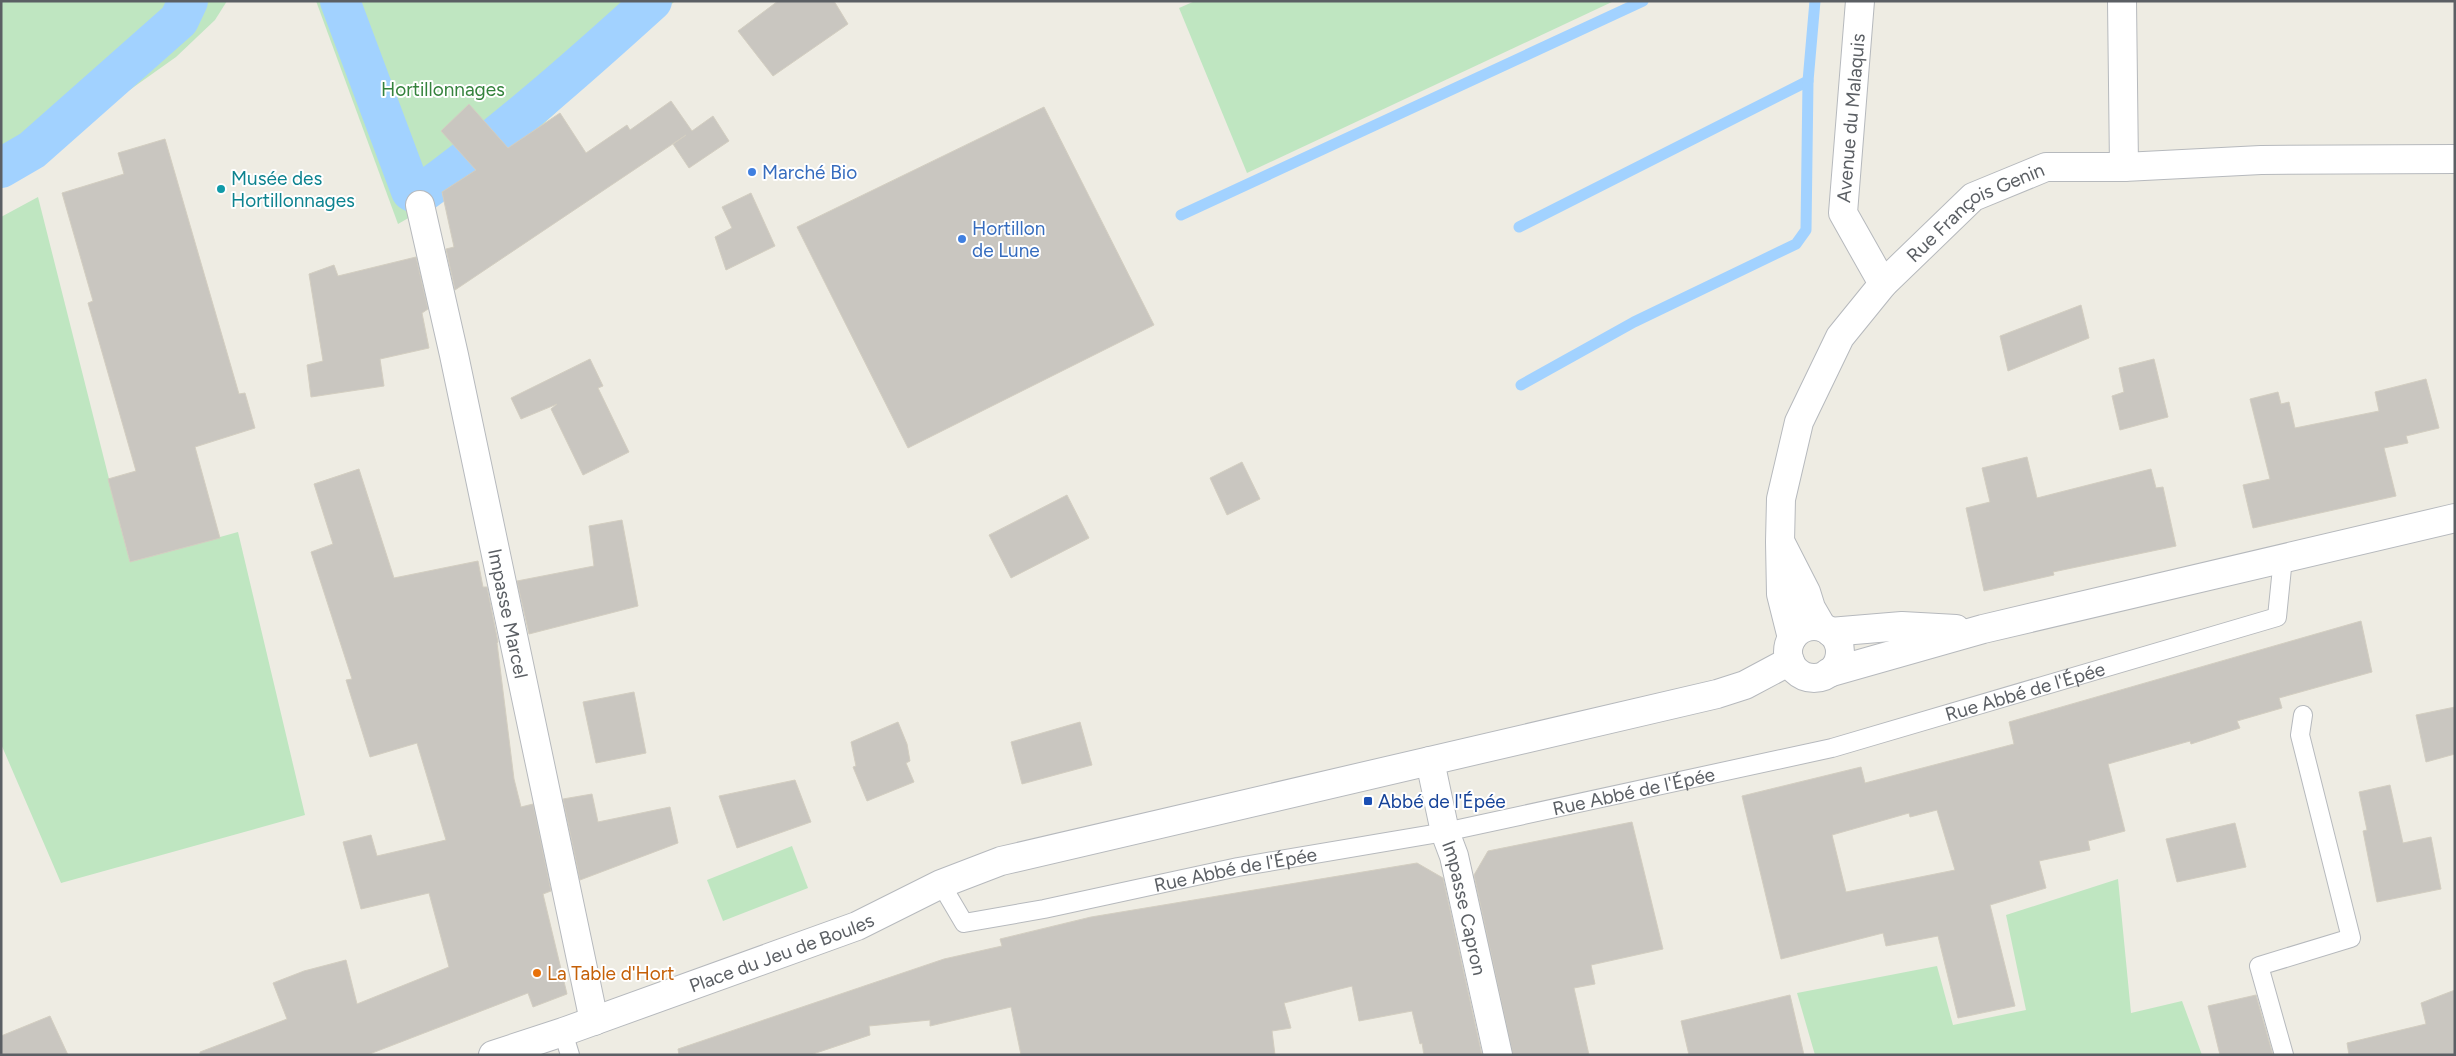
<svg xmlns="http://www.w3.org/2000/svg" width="2456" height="1056" viewBox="0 0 2456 1056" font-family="Figtree,sans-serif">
<rect width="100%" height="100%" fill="#eeece3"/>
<g fill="#bfe6c1">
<polygon points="1,1 227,1 215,20 176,57 48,148 1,173"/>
<polygon points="316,1 675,1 539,128 452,193 398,224"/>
<polygon points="1195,1 1614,1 1247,173 1179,8"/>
<polygon points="38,197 130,562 238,532 305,815 61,883 1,744 1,217"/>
<polygon points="792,846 808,888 723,921 707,880"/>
<polygon points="2118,879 2131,1013 2182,1001 2202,1055 1815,1055 1797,993 1937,966 1953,1025 2026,1010 2006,915"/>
</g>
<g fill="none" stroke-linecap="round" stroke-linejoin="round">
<g stroke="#a2d2ff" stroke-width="11">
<polyline points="1181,215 1643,1"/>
<polyline points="1519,227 1808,81"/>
<polyline points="1521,385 1634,322 1796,244 1806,230 1808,81 1815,1"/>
</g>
<g stroke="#a2d2ff" stroke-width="40">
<path d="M 340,1 L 411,191 L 419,195 C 501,136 577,69 652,1"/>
<polyline points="1,168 32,150 179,20 188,1"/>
</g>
</g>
<g fill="#c9c6c0" stroke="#d3cec1" fill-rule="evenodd">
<polygon points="778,1 834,1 848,24 773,76 738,31"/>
<polygon points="671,101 692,131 713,116 729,141 689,168 673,144 686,135 455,290 446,249 454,247 442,192 476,170 441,131 469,104 508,148 560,113 586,153 627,125 630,130"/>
<polygon points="1044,107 1154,325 908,448 797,227"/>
<polygon points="165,139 239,394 245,393 255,428 195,447 220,538 130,562 108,479 136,471 88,303 93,301 62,193 124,174 118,153"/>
<polygon points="751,193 775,246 726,270 715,237 732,228 722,207"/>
<polygon points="416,257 428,309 422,313 429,348 380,359 384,386 311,397 307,365 323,361 309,274 334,265 338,276"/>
<polygon points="2081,305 2089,338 2008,371 2000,336"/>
<polygon points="590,359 603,386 598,388 629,452 583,475 551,409 557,404 521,419 511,398"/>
<polygon points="2154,359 2168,417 2120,430 2112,396 2124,392 2119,368"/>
<polygon points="2426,379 2439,428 2406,436 2408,443 2384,448 2396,496 2253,528 2243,485 2270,479 2250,399 2278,392 2281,404 2289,402 2295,428 2379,411 2375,392"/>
<polygon points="2027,457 2037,498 2151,469 2156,488 2163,487 2176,546 2053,572 2054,575 1984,591 1966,508 1990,502 1982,468"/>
<polygon points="1242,462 1260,499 1227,515 1210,478"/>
<polygon points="359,469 394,578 478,561 483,587 487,587 498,642 497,643 514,779 521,807 533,804 551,891 543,894 567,994 533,1007 528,993 367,1055 200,1055 200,1052 287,1019 273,983 304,971 346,960 357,1004 449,967 429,893 361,909 343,842 371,835 377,856 446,840 417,743 370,757 346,680 352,679 311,552 333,544 314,484"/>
<polygon points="1067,495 1089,538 1011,578 989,535"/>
<polygon points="622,520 638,606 529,634 517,581 594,566 589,526"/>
<path d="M 2361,621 L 2372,672 L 2279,698 L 2282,708 L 2237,721 L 2240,728 L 2191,744 L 2190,741 L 2108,764 L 2125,831 L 2088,841 L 2090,850 L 2039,861 L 2046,888 L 1990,905 L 2015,1006 L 1958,1018 L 1938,936 L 1886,946 L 1883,933 L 1781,959 L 1742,796 L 1861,767 L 1865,783 L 2014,744 L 2009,722 ZM 1937,810 L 1955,870 L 1846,892 L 1832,835 L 1909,813 L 1910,817 Z"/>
<polygon points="634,692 646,753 596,763 583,702"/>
<polygon points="2455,707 2455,754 2426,762 2416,715"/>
<polygon points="898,722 907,744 910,761 906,763 914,782 867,801 853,767 856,766 851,742"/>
<polygon points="1080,722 1092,765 1022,784 1011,742"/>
<polygon points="795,780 811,822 737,848 719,796"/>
<polygon points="2390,785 2403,843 2431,837 2441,889 2377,902 2363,831 2367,830 2359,792"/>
<polygon points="592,794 598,822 670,807 678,843 580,880 563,799"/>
<polygon points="1632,822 1663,949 1591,965 1595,984 1574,988 1589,1055 1513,1055 1474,875 1488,851"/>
<polygon points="2235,823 2246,867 2177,882 2166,839"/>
<polygon points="1417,863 1443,878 1482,1055 1424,1055 1422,1043 1420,1044 1412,1011 1359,1021 1352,986 1284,1003 1291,1028 1272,1031 1275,1055 1021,1055 1011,1007 930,1026 930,1020 869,1026 870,1035 810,1055 679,1055 678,1049 944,959 1002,946 1000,939 1091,917"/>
<polygon points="2455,990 2455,1055 2349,1055 2347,1043 2426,1024 2421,1003"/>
<polygon points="1790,995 1804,1055 1689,1055 1681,1021"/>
<polygon points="2256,995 2273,1055 2220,1055 2208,1006"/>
<polygon points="50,1016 68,1055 1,1055 1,1036"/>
</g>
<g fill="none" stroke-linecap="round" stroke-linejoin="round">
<defs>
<g id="service">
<path id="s1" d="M 941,884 L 964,923 L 1044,909 L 1238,867 L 1445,832 L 1832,748 L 2277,617 L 2283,558"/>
<polyline points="563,1032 570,1055"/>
<polyline points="2284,1055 2259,966 2351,938 2300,735 2303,715"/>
</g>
<g id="minor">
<polyline points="1860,1 1843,213 1883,284"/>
<polyline points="2122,1 2124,167"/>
<path id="s2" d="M 420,205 L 454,355 L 594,1021"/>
<polyline points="1782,545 1806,592 1811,608 1822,627"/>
<circle cx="1814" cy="652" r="26"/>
<polyline points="1830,632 1902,626 1956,629"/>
<path id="s3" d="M 1792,638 L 1781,594 L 1780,542 L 1781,499 L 1799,422 L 1840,337 L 1883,284 L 1973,197 L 2046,167 L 2124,167 L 2261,160 L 2455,159"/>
<polyline points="1828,673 1983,629 2455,518"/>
<path id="s4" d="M 1430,761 L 1445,832 L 1454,856 L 1498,1055"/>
<path id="s5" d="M 493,1055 L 563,1032 L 857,926 L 941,884 L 1001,861 L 1717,694 L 1745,685 L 1790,661"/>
</g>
</defs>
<use href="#service" stroke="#b6b9bd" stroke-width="20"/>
<use href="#minor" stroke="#b6b9bd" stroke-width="30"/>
<use href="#service" stroke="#fff" stroke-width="18"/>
<use href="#minor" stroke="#fff" stroke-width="28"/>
</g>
<g fill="#3f7fe0" stroke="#fff" stroke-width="2">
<circle cx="752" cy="172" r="5"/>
<circle cx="962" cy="239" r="5"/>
</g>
<circle fill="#0f9aa8" stroke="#fff" stroke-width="2" cx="221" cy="189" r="5"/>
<rect fill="#1a4fb4" stroke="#fff" stroke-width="2" x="1363" y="796" width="10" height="10" rx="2.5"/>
<circle fill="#e8710a" stroke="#fff" stroke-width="2" cx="537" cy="973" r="5"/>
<g text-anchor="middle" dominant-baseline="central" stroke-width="4" stroke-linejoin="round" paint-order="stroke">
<g font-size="19" fill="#34823c" stroke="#fff">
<text x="443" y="89">Hortillonnages</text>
</g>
<g font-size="19" fill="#5b5f64" stroke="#fff">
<text transform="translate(1851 118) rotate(-85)">Avenue du Malaquis</text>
<text stroke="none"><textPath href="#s3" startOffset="501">Rue François Genin</textPath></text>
<text stroke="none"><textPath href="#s2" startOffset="418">Impasse Marcel</textPath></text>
<text stroke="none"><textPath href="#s1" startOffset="1132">Rue Abbé de l'Épée</textPath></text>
<text stroke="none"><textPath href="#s1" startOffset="728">Rue Abbé de l'Épée</textPath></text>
<text stroke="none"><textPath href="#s1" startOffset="322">Rue Abbé de l'Épée</textPath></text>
<text stroke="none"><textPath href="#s4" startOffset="151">Impasse Capron</textPath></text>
<text stroke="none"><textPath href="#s5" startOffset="306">Place du Jeu de Boules</textPath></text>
</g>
<g font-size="19" fill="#366cbe" stroke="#fff" text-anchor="start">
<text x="762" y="172">Marché Bio</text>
<text x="972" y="228">Hortillon<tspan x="972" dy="22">de Lune</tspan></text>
</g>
<g font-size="19" fill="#0d838f" stroke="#fff" text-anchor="start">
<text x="231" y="178">Musée des<tspan x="231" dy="22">Hortillonnages</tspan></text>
</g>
<g font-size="19" fill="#164399" stroke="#fff" text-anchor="start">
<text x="1378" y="801">Abbé de l'Épée</text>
</g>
<g font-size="19" fill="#c56008" stroke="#fff" text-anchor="start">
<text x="547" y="973">La Table d'Hort</text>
</g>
</g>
<rect width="2456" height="1056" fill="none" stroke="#5b5f64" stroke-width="5"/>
</svg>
